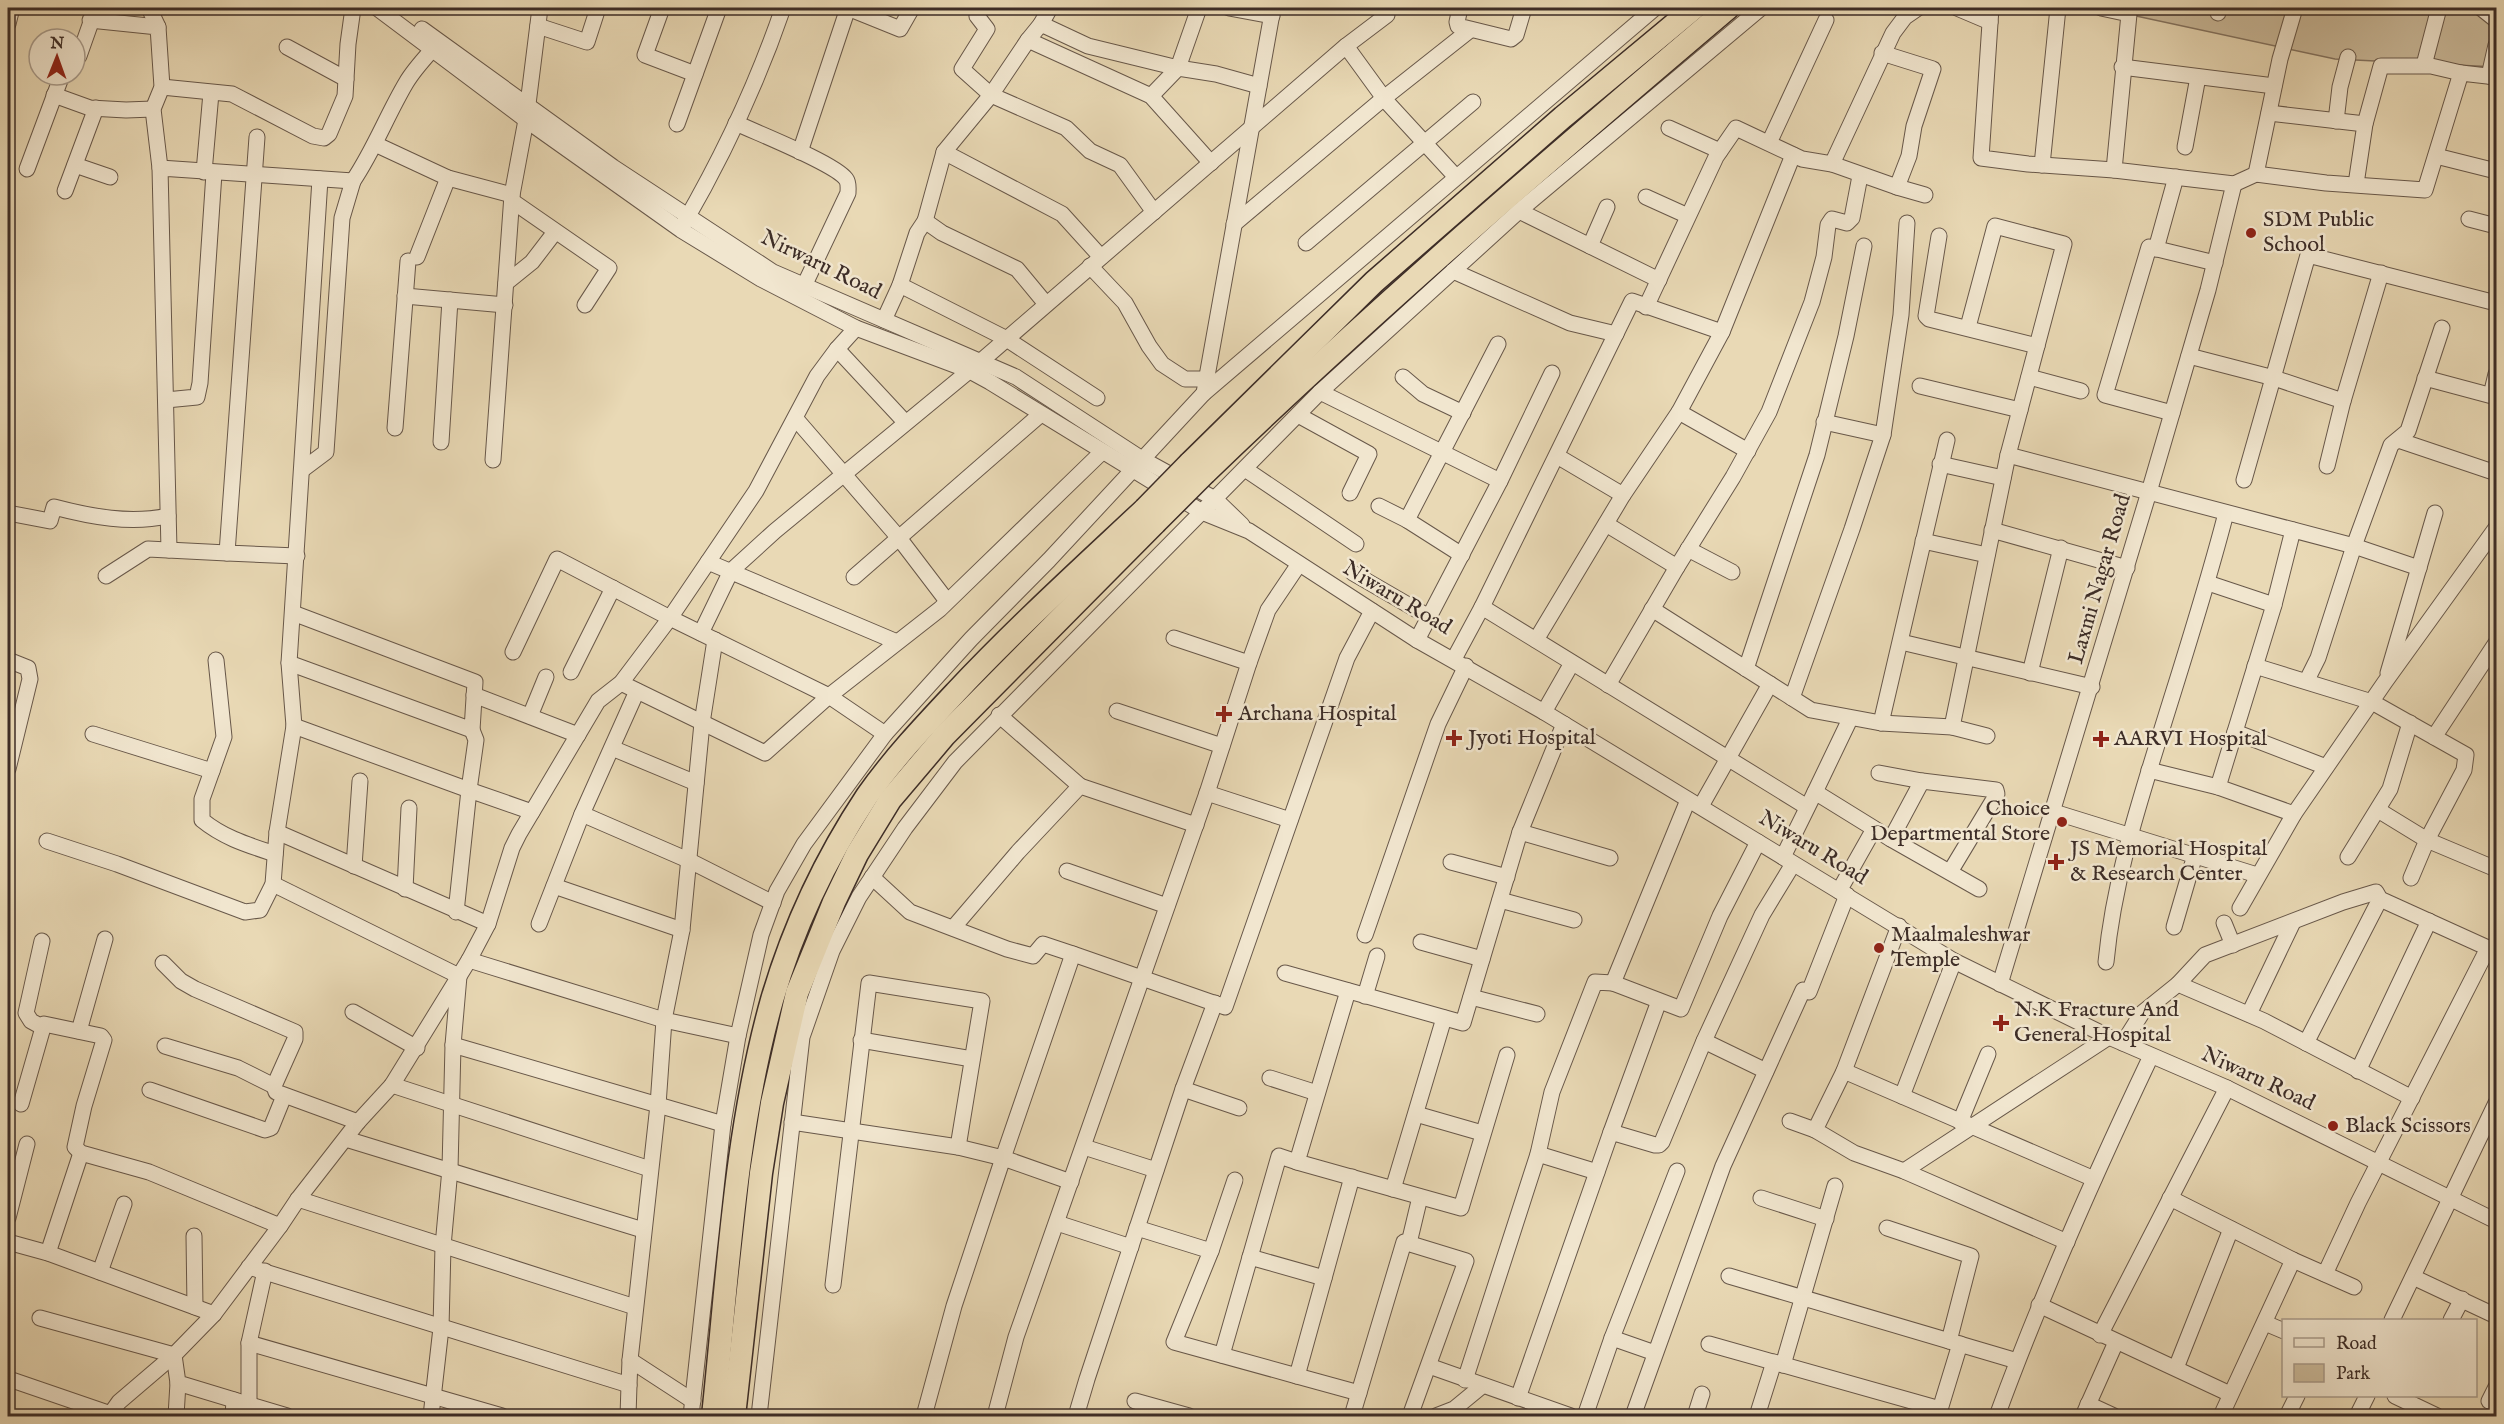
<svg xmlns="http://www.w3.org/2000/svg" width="2504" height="1424" viewBox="0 0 2504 1424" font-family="'IM FELL English',serif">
<rect width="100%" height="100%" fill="#e9d9b5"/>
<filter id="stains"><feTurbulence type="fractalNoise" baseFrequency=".00333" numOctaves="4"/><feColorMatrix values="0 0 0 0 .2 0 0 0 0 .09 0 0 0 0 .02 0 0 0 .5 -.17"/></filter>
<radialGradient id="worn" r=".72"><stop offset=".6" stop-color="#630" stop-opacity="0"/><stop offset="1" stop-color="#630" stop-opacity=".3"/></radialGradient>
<polygon fill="#ccbc9d" stroke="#847462" stroke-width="1.5" points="2099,8 2496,8 2496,67 2335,59"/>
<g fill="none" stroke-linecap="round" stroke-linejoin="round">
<defs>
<g id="minor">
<polyline points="149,8 158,27"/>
<polyline points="377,8 526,120 681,230 761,279 856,328 968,370 990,382 1202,512 1249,531 1417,640 1544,712 1954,961 2109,1037 2227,1088 2496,1221"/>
<polyline points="662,8 645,55 695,74"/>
<polyline points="848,8 900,29 912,8"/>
<polyline points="1229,8 1272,16"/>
<polyline points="1460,8 1457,22 1458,26 1511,39 1516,35 1524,8"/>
<polyline points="1957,8 1990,22"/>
<polyline points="1991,8 1981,158 2028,164 2114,170"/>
<polyline points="2101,8 2129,14 2114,170 2234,184 2256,174 2326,183 2425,190 2461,73 2496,77"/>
<polyline points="2481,8 2496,20"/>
<polyline points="2218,13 2219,8"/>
<polyline points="90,20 158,27 162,87 153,109 160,168"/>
<polyline points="8,24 12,8"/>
<polyline points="1041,24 1050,8"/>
<polyline points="538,26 587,42 598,8"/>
<polyline points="422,29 613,167 773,272 1016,377 1142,459 1215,499 1242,525"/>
<polyline points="1028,40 1151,96 1211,163"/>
<polyline points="1346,46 1387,15"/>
<polyline points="287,47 346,79"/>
<polyline points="75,60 79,56 96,8"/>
<polyline points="2424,65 2439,8"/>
<polyline points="2122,67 2274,86"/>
<polyline points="2489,76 2496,45"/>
<polyline points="162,87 232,94 313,136 324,138 329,134 345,96 348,44 353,8"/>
<polyline points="54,95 90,108 126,110 153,109"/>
<polyline points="1151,96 1178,68 1216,74 1259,86"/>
<polyline points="2269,113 2365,124"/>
<polyline points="2336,121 2340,87 2348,57"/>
<path d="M 736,123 C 757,133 834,163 846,179 C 849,183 848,188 848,193 L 804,286"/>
<polyline points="677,124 719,8"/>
<polyline points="1669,128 1720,151"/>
<polyline points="257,137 227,553 297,556"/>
<polyline points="1769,143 1826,20"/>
<polyline points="375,144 448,178 512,195"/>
<polyline points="2185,147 2198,77"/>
<polyline points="800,152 848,8"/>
<polyline points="944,152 1062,214 1101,257"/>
<polyline points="2436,156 2496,171"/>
<polyline points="1832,164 1893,33 1905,17 1918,8"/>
<polyline points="75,165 110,177"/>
<polyline points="2042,165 2058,8"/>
<polyline points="27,169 62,75"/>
<polyline points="204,172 211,93"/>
<polyline points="2256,174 2280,59 2295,8"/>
<polyline points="2356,184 2365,124 2381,66 2431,66 2461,73"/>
<polyline points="1897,187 1925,195"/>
<polyline points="65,191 96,108"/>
<polyline points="1646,197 1688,216"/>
<polyline points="512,201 609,268 585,305"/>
<polyline points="1519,211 1659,280"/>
<polyline points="1154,212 1120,165 1090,151 1066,128 991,95 1028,40 1041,24 1088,46 1178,68 1199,8"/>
<polyline points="2469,219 2496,226"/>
<polyline points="925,221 944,152 991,95 962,69 987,29 977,16 980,8"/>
<polyline points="1234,224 1384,98 1470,30"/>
<path d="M 683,225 C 723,156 757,84 783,8"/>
<polyline points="1939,236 1926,316 1929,319 2037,346"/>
<polyline points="1306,243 1473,102"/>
<polyline points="1590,246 1607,207"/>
<polyline points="2156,249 2176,177"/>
<polyline points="417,257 448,178"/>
<polyline points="1090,266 1125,303 1149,346 1162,364 1185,379 1207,379"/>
<polyline points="1453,271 1570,323 1616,334"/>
<polyline points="506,283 532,262 555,232"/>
<polyline points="900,285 1005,338 1097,398"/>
<polyline points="405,296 505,305"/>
<polyline points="1646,307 1716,157 1736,128 1802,159 1832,164 1897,187 1909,156 1914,126 1933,69 1882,53"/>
<polyline points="884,320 900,285 917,233 925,221 942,233 1017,269 1046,304"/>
<polyline points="837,349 905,422"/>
<polyline points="2189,356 2274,378 2343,401 2381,273"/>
<polyline points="1403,377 1423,394 1463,413"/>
<polyline points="2029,377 2081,391"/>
<polyline points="2425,378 2496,397"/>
<polyline points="1920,386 2020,410"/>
<polyline points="1320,392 1500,481"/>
<polyline points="1204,393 1273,8"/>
<polyline points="2491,395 2496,374"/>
<polyline points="166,400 197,397 200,383 214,173"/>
<polyline points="1679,412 1748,451"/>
<polyline points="2172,413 2105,395 2149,247 2215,263"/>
<polyline points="1298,415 1369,454 1350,493"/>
<polyline points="796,419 899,538 947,601"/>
<polyline points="395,428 408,261"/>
<polyline points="1883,435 1901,315 1907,223"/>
<polyline points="2398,440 2496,473"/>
<polyline points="441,442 450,300"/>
<polyline points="2008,455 2354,546 2419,568"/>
<polyline points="1557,456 1623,495"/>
<polyline points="493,460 512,195 526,120 540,8"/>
<polyline points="1940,464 2003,478"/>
<polyline points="2327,466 2343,401"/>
<polyline points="1245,469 1356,544"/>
<polyline points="302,470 326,452 342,218 353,181"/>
<polyline points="2244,480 2308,255 2496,303"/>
<polyline points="1379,506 1407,520 1462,555"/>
<path d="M 8,513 L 50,521 L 54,507 C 92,517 130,524 168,516"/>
<polyline points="1407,520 1498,344"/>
<polyline points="1606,524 1677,567 1733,477 1769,412 1812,302 1824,257 1828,225 1832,219 1847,223 1852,218 1860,176"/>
<polyline points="1992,530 2127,568"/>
<polyline points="1923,541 1987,555"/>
<polyline points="1688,549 1732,572"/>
<path d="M 169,550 L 160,168 L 353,181 C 374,150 387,115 406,83 C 413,71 423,60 432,50"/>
<polyline points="708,562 897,642"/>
<polyline points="1353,573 1429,617"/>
<polyline points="106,576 148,549 227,553"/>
<polyline points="854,577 1041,414"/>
<polyline points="2208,583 2274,605"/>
<polyline points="1482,607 1632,301 1722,332"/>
<polyline points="1652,609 1811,710 1881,723 1952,727 1987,736"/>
<polyline points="701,633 731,571 775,531 980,362 1346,46 1386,101 1456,177"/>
<polyline points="1174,638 1249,663"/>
<polyline points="1417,640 1500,481 1552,373"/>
<polyline points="1536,640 1623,495 1679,412 1722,332 1793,155"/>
<polyline points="1901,642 2092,687"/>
<polyline points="513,652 557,559 670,618 756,491 817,376 837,349 856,328"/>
<polyline points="1454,659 1482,607 1807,807"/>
<polyline points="8,660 28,668 30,679 8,769"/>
<path d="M 216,660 L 224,737 L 202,799 L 202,820 C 224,838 248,845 275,854"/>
<polyline points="289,663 472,730 475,682 293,613"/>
<polyline points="2255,666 2372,702 2466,755 2464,770 2427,840 2411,878"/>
<polyline points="1746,669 1817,455 1846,336 1864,246"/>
<polyline points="571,672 613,588"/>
<polyline points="2030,673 2061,548"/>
<polyline points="2388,673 2435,513"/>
<polyline points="2307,680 2318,658 2354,546 2391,445 2408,431 2442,328"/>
<polyline points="621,683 765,753 829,696 940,609 1102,452"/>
<polyline points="1608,685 1677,567"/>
<polyline points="637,691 582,814 688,860 773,903"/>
<polyline points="474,695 578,735"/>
<polyline points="1792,698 1852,529 1883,435 1824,422"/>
<polyline points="1117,711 1222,746"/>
<polyline points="1544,712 1572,663"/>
<polyline points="999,715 1080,786"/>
<polyline points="530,716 546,677"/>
<polyline points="1881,723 1947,440"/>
<polyline points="294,726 469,790 476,740 472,730"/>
<polyline points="1952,727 2008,455 2064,244 1995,226 1968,327"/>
<polyline points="2235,732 2326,767"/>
<polyline points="93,734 212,771"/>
<polyline points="2434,737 2496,643"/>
<polyline points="612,748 696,783"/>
<polyline points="2149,770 2218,787 2294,814"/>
<polyline points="1879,773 1922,781"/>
<polyline points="2218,787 2274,605 2293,530"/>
<polyline points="1815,792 1850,719"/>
<polyline points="1207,793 1290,820"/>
<polyline points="1688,800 1613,983 1681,1009 1720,916 1758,842"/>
<polyline points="1701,806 1770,684"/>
<polyline points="2378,810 2427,840 2496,869"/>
<polyline points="2054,812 2257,875"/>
<polyline points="277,832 488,924"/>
<polyline points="1520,832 1610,858"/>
<polyline points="1891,839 1922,781 1996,790 1997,794 1950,872"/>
<polyline points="47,841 117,864 245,912 260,910 273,884 277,832 294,726 289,663 320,179"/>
<polyline points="1783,857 1815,792 1891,839 1979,889"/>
<polyline points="2348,857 2390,789 2410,723"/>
<polyline points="1451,862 1507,877"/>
<polyline points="354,866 360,781"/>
<polyline points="1067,871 1167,906"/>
<polyline points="872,877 910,912 1007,949 1033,956 1043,944 1073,954"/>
<polyline points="273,884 459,976 453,1045 450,1169 443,1246 441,1328 431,1416"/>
<polyline points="554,886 682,930"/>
<polyline points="405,889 409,808"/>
<polyline points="1839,891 1874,829"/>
<polyline points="1500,900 1574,920"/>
<polyline points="2240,908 2294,814 2385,682 2496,528"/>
<polyline points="456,912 469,790 532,812"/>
<polyline points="2224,923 2233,945"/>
<polyline points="539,924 582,814"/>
<polyline points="2174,927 2195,855"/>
<polyline points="953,928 1018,852 1080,786 1196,825"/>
<polyline points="1365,935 1438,724 1466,666"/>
<polyline points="1421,942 1482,959"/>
<polyline points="469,960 488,924 512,848 519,834 598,701 621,683 670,618 829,696 885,734"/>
<path d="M 2106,962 C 2113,887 2135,816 2157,745 C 2181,667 2206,591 2226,513"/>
<polyline points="163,963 181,981 195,989 295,1032 295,1039 274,1086 276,1092 358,1122"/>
<polyline points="1285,973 1463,1023 1520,832 1564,724"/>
<polyline points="2000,984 2149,492 2208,290 2234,184"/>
<polyline points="2178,984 2205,955 2343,902 2376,892 2380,899 2488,948 2358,1203 2325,1274"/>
<polyline points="1348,991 1297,1162 1461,1208 1507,1055"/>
<polyline points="1365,996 1377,956"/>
<polyline points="1471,997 1537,1014"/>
<polyline points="353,1012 417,1048"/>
<polyline points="2249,1014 2293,922"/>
<polyline points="42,1027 31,1021 26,1013 42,941"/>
<polyline points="79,1031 105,939"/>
<polyline points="861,1040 972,1059"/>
<polyline points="1704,1041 1766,1071"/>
<polyline points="2123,1043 2142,1013 2178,984 2264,1021 2412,1098"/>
<polyline points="2306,1043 2380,899"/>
<polyline points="453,1045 723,1124"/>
<polyline points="165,1046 238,1068 274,1086"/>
<polyline points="1844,1071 1899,926"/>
<polyline points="2358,1071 2429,921"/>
<polyline points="1270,1078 1317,1093"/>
<polyline points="392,1085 650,1169"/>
<polyline points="1183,1089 1239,1108"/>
<polyline points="150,1090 265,1130 271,1128 284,1096"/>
<polyline points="1902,1096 1954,961"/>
<polyline points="21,1104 44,1024 101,1036 104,1040 84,1106 75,1147 81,1153 149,1172 280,1226"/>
<polyline points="1416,1114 1482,1133"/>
<polyline points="1790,1121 1815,1130"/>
<polyline points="792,1122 958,1147 1003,1158 1073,954 1225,1007 1347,658 1372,611"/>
<polyline points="1960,1122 1988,1054"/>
<polyline points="1611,1132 1659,1001"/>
<polyline points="346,1139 643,1230"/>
<polyline points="1084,1147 1156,1170"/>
<polyline points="1538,1154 1597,1172"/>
<polyline points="1904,1171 2109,1037"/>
<polyline points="1393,1189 1444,1018"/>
<polyline points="1761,1198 1826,1219"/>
<polyline points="2170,1198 2293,1260 2354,1287"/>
<polyline points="298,1199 635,1307"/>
<polyline points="8,1218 27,1144"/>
<polyline points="1057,1223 1131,1247"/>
<polyline points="1137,1228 1211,1251 1174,1342 1297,1376 1352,1177"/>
<polyline points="1887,1228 1971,1256 1949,1341"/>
<polyline points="194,1236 195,1307"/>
<polyline points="8,1242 48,1253 214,1314"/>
<polyline points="2067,1242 1904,1171 1854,1153 1815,1130 1844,1071 2094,1179"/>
<polyline points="1409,1243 1420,1197"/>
<polyline points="1211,1251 1235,1180"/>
<polyline points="48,1253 81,1153"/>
<polyline points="1250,1257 1324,1278"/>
<polyline points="249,1267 629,1385 630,1360 693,1401"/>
<polyline points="100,1272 124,1204"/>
<polyline points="1729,1276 2017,1361"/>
<polyline points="2413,1277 2496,1316"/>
<polyline points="833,1285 869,983 982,1001 958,1147"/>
<polyline points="2039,1305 2230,1394"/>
<polyline points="40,1318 174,1355 178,1383 287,1416"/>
<polyline points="2392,1320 2496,1103"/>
<polyline points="2451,1320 2462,1299"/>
<polyline points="2265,1323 2284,1331"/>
<polyline points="2100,1335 2227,1088"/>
<polyline points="1612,1338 1655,1353"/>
<polyline points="249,1343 502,1416"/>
<polyline points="1709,1344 1940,1409"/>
<polyline points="1222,1355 1279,1156 1297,1162"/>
<polyline points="630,1360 658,1105 664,1020 682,930 702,723 715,640"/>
<polyline points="1783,1365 1835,1186"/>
<polyline points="1429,1366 1571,1416"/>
<polyline points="2176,1368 2231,1229"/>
<polyline points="1297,1376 1359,1393"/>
<polyline points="9,1379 111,1414"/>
<polyline points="1465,1380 1538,1154 1552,1092 1595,982 1613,983"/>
<polyline points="2395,1396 2437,1416"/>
<polyline points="1518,1398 1611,1132 1655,1145 1659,1145 1662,1142 1704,1041 1762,915 1793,864"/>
<polyline points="1135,1401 1189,1416"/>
<polyline points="2489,1401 2496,1387"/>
<polyline points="2088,1404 2114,1416"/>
<polyline points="249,1405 249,1343 265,1271"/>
<polyline points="109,1416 119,1402 174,1355 214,1314 280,1226 298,1199 358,1122 392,1085 469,960 664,1020 738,1036"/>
<polyline points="176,1416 178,1383"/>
<polyline points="233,1416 234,1400"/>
<polyline points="628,1416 629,1385"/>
<polyline points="691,1416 723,1124 738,1036 761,935 777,891 804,844 885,734 971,639 1049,560 1204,393 1655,8"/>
<polyline points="759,1416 802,1037 832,951 859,897 905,828 955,762 1320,392 1519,211 1761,8"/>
<polyline points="924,1416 954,1306 1003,1158 1071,1182"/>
<polyline points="995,1416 1016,1337 1207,793 1249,663 1268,610 1299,564"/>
<polyline points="1076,1416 1087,1379 1183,1089 1215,1003"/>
<polyline points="1352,1416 1404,1242 1466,1261 1410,1416"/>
<polyline points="1436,1416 1454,1409 1482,1386"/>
<polyline points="1585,1416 1612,1338 1677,1171"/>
<polyline points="1633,1416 1723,1166 1803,990 1809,992 1847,895"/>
<polyline points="1695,1416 1702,1394"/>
<polyline points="1757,1416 1774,1362"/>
<polyline points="1938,1416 1960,1344"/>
<path d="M 1997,1416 C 2042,1293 2095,1174 2151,1056"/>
<polyline points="2083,1416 2116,1342"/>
<polyline points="2221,1416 2293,1260"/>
<polyline points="2287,1416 2297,1396"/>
<polyline points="2357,1416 2367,1396"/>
</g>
<g id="highway">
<polyline points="1190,463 1374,282 1563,117 1694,8"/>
<path d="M 1205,473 C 1373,311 1550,159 1728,8"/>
<path d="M 713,1416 C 728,1278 734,1135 772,1000 C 793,928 826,858 867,796 C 893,759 925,725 956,692 C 1016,628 1081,569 1145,509"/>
<polyline points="734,1416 761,1173 772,1103 797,993 834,902 857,854 890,800 945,735 1155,523"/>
</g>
</defs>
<use href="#minor" stroke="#68584a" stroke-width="17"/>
<use href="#highway" stroke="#3d2d27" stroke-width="25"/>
<use href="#minor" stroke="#f1e6cf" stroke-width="15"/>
<use href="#highway" stroke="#e9d9b5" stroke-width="22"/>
<defs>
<g id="highway-bridge">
<polyline points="1145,509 1190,463"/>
<polyline points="1155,523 1205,473"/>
</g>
</defs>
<use href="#highway-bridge" stroke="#3d2d27" stroke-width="25" stroke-linecap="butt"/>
<use href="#highway-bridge" stroke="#e9d9b5" stroke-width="22"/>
</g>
<g fill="#8f2418" stroke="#f1e6cf" stroke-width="2">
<circle cx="2251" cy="233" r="6"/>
<path d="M1221 705h6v6h6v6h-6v6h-6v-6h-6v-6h6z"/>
<path d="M1451 729h6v6h6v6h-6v6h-6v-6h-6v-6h6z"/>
<path d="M2098 730h6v6h6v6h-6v6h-6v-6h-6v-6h6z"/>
<circle cx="2062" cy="822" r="6"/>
<path d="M2053 853h6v6h6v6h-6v6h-6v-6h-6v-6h6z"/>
<circle cx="1879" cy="948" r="6"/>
<path d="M1998 1014h6v6h6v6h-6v6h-6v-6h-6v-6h6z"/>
<circle cx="2333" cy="1126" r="6"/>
</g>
<g text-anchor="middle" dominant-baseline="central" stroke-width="5" stroke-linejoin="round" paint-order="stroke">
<g font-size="22" fill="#3d2d27" stroke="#f1e6cf" text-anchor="start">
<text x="2263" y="220">SDM Public<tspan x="2263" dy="25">School</tspan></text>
<text x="1238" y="714">Archana Hospital</text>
<text x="1468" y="738">Jyoti Hospital</text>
<text x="2114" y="739">AARVI Hospital</text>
<text x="2050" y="809" text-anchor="end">Choice<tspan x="2050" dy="25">Departmental Store</tspan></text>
<text x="2070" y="849">JS Memorial Hospital<tspan x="2070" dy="25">&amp; Research Center</tspan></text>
<text x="1891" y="935">Maalmaleshwar<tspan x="1891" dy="25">Temple</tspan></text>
<text x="2014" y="1010">N.K Fracture And<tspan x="2014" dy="25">General Hospital</tspan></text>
<text x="2345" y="1126">Black Scissors</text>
</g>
<g font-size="22" fill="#3d2d27" stroke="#f1e6cf">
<text transform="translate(821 265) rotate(26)">Nirwaru Road</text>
<text transform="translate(2100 579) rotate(-74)">Laxmi Nagar Road</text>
<text transform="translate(1397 598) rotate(31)">Niwaru Road</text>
<text transform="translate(1813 848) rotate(31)">Niwaru Road</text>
<text transform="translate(2258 1079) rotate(25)">Niwaru Road</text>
</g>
</g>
<rect width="2504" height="1424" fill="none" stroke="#e9d9b5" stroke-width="30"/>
<rect x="9" y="9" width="2486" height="1406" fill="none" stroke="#3d2d27" stroke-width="3"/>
<rect x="15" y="15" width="2474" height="1394" fill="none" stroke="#3d2d27" stroke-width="1.5"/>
<rect x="2282" y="1319" width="195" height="78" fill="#f1e6cf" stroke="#a99c8c" stroke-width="1.5"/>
<rect x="2294" y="1338" width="30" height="9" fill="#f1e6cf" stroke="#a99c8c" stroke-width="1.5"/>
<text x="2336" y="1349" font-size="18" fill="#3d2d27">Road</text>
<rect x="2294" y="1364" width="30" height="18" fill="#ccbc9d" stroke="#a99c8c" stroke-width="1.5"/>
<text x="2336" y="1379" font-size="18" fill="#3d2d27">Park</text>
<g transform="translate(57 57) rotate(1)"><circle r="28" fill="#f1e6cf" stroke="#a99c8c" stroke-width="1.5"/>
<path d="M0-4.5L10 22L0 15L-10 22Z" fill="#8f2418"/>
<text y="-9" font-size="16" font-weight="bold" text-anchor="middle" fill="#3d2d27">N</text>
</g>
<rect width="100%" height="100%" filter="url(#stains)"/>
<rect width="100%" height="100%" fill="url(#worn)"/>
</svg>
